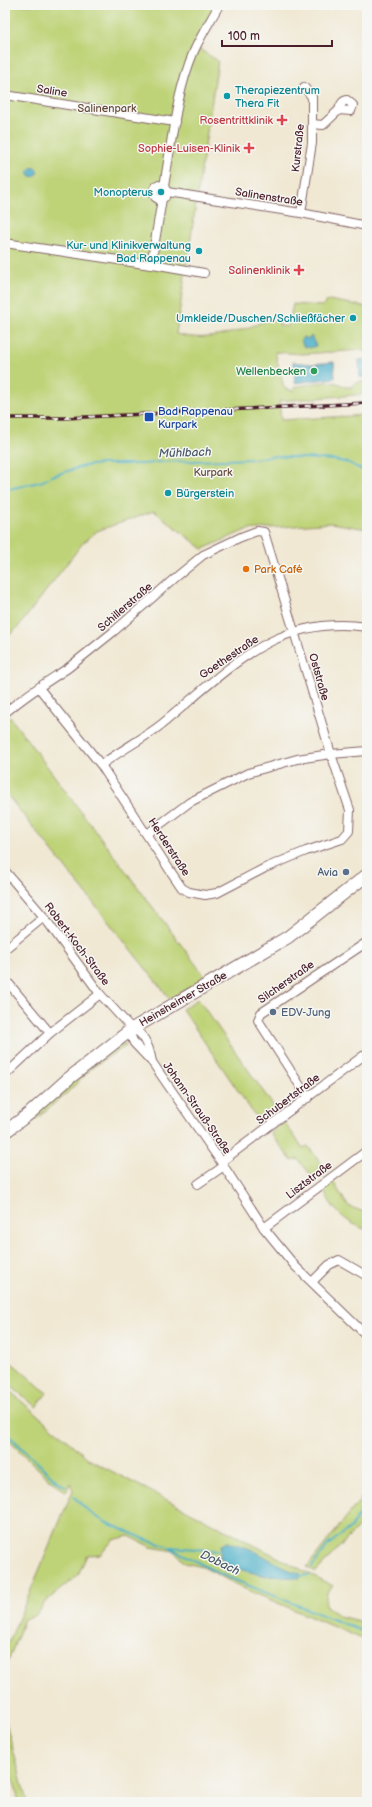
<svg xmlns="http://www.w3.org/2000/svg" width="372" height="1807" viewBox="0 0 372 1807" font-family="'Balsamiq Sans',sans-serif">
<rect width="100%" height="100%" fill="#f6f6f2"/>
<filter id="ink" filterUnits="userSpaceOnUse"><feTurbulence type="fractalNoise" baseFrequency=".025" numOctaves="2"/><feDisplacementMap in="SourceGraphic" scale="8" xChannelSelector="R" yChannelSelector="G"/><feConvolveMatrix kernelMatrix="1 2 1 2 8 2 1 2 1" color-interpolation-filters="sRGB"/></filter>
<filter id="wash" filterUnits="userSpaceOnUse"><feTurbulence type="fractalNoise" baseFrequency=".012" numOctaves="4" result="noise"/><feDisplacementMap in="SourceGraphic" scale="16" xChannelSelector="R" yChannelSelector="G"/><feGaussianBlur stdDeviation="0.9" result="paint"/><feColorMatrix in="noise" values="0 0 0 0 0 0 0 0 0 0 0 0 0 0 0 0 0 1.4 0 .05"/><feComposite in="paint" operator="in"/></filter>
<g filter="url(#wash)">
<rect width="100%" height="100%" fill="#f0e8d3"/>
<g fill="#bed377" stroke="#847951">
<path d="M 5,5 L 216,5 L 193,45 L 218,61 L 176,334 C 210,344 242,330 273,318 L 280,319 L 279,325 L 288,327 L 293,304 L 322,306 L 329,300 L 367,307 L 367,353 L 365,353 L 363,350 L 302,354 L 275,352 L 284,388 L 293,391 L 295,387 C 309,385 333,377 345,387 L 352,387 L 355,383 L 367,381 L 367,394 L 279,401 L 281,420 L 367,415 L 367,529 L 331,523 L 246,530 L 203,549 L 154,511 L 97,531 L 82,544 L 19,626 L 5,639 Z"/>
<polygon points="10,717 206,978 170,999 5,792 5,721"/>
<polygon points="198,999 277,1111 260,1123 182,1009"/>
<polygon points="119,1044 126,1044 126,1046 94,1066 69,1091 5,1145 5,1137"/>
<polygon points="284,1122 303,1148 308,1146 328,1172 315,1180 298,1159 292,1161 270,1133"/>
<path d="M 332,1180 L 348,1206 L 367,1213 L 367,1230 C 343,1221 334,1211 322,1188 Z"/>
<polygon points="5,1357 47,1393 36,1407 5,1381"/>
<polygon points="5,1387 90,1460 333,1586 327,1593 325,1605 339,1616 367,1623 367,1641 245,1589 203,1567 185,1563 174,1551 151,1547 129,1536 113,1540 101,1554 87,1555 78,1575 45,1602 36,1615 24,1619 5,1670 5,1651 73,1490 70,1483 66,1492 48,1478 5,1437"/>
<polygon points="367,1491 367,1515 364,1521 316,1572 307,1567"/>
<polygon points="5,1719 27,1802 19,1802 5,1744"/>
</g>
<g fill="#4aafc9" stroke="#4a677a">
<circle cx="33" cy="172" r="4.5"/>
<polygon points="311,336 316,346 310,348 303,346 301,340 303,337 309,339"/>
<polygon points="367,359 367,377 360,377 359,360"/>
<polygon points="293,362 312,364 334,362 335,378 295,383"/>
<polygon points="228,1542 251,1549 289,1570 300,1573 300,1578 266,1576 230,1567 220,1558 221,1545"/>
</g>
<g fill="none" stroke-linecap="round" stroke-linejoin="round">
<g stroke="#4aafc9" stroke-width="2">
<polyline points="5,490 43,481 52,476 84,466 101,464 144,464 160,462 254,459 274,456 334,460 349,463 367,473"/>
<polyline points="5,1432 58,1482 65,1486"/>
<polyline points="74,1497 89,1512 105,1522 147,1540 169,1547 220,1574 367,1633"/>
<polyline points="171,1547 220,1551"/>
<polyline points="312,1567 328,1545 351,1527 361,1512 367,1496"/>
<polyline points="300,1576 309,1575"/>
</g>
</g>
</g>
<g filter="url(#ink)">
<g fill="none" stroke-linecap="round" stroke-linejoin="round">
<defs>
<g id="street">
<polyline points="5,95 175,122"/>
<path d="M 312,124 L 323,125 L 339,110 L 351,111 L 353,105 L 347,100 C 342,101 340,105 339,110"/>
<polyline points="164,186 157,185 153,191 155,197 158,199 165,197"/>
<polyline points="167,192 301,213 367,226"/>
<path d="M 167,192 L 164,186 C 172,141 176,93 194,51 C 201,35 211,20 219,5"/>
<polyline points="301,213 312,143 312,97 304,87"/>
<polyline points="5,243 151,265 162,199"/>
<polyline points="153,264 204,273"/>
<path d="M 5,713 C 24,696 47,682 68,668 L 113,632 L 175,578 L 203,555 L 241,537 L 257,531 L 264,532 L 331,754 L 350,810 L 349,831 L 342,839 L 306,851 L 265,868 L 217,893 L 205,895 L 189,892 L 182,888 L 169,869 L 101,765 L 39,688"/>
<path d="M 101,765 C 121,750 143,739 162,724 C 226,672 275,613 367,627"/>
<polyline points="147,834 190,802 248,773 297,759 331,754 367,751"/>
<path d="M 5,871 L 44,917 L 100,994 L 132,1029 C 145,1033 150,1050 152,1062"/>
<polyline points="5,949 44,917"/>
<polyline points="5,979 50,1033"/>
<polyline points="132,1029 131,1036 134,1043 152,1062 221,1162 264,1228 295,1266 367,1336"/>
<polyline points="5,1075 50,1033 100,994"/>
<polyline points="308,1098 258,1020 261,1013 367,942"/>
<polyline points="221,1162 367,1053"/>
<polyline points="198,1184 224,1166"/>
<polyline points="264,1228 364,1153 367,1149"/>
<polyline points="312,1282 329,1265 339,1260 367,1276"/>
</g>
<polyline id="secondary" points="5,1132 30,1113 68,1079 132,1029 288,937 367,875"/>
</defs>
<use href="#street" stroke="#846566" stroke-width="10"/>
<use href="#secondary" stroke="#846566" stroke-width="14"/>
<use href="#street" stroke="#fff" stroke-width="8"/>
<use href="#secondary" stroke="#fff" stroke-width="12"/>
<defs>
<polyline id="rail" points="5,418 65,418 367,403"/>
</defs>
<use href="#rail" stroke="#4a1f2b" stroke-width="3.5"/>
<use href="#rail" stroke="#f6f6f2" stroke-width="2" stroke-dasharray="6" stroke-linecap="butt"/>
</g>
</g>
<g fill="#0f9aa8" stroke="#f6f6f2" stroke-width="1.5">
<circle cx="227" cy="96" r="4"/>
<circle cx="161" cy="192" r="4"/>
<circle cx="199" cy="251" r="4"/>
<circle cx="353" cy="318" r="4"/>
<circle cx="168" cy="493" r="4"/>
</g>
<g fill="#e0444e" stroke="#f6f6f2" stroke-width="1.5">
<path d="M280 114h4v4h4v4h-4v4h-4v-4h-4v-4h4z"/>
<path d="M247 142h4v4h4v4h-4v4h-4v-4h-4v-4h4z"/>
<path d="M297 264h4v4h4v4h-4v4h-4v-4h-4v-4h4z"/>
</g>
<circle fill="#2e9e5b" stroke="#f6f6f2" stroke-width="1.5" cx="314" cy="371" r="4"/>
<rect fill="#1a4fb4" stroke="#f6f6f2" stroke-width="1.5" x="144" y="412" width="10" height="10" rx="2"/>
<circle fill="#e8710a" stroke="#f6f6f2" stroke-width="1.5" cx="246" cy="569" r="4"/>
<g fill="#5c6f8a" stroke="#f6f6f2" stroke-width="1.5">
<circle cx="346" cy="872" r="4"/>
<circle cx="273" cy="1012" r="4"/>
</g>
<g text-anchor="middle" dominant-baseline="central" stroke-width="3" stroke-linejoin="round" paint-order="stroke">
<g font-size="11" fill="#0d838f" stroke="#f6f6f2" text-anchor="end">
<text x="235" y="90" text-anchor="start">Therapiezentrum<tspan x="235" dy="13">Thera Fit</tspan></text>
<text x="153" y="192">Monopterus</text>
<text x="191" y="245">Kur- und Klinikverwaltung<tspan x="191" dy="13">Bad Rappenau</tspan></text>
<text x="345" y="318">Umkleide/Duschen/Schließfächer</text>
<text x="176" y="493" text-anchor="start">Bürgerstein</text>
</g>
<g font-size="11" fill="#4a1f2b" stroke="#f6f6f2">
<text transform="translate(52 91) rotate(9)">Saline</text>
<text transform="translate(298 148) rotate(-84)">Kurstraße</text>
<text transform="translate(269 197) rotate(9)">Salinenstraße</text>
<text transform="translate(125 607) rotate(-41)">Schillerstraße</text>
<text transform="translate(229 657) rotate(-34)">Goethestraße</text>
<text transform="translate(319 677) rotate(74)">Oststraße</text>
<text transform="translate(169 847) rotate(57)">Herderstraße</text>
<text transform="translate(77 944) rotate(53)">Robert-Koch-Straße</text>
<text transform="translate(286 982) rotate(-35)">Silcherstraße</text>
<text transform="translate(183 999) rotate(-30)">Heinsheimer Straße</text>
<text transform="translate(288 1099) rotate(-37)">Schubertstraße</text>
<text transform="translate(197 1108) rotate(55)">Johann-Strauß-Straße</text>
<text transform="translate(309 1180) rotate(-37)">Lisztstraße</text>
</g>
<g font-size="11" fill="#674c3e" stroke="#f6f6f2">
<text x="107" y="108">Salinenpark</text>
<text x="213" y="472">Kurpark</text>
</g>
<g font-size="11" fill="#be3a42" stroke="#f6f6f2" text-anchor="end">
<text x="273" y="120">Rosentrittklinik</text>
<text x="240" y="148">Sophie-Luisen-Klinik</text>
<text x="290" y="270">Salinenklinik</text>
</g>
<g font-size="11" fill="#27864d" stroke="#f6f6f2" text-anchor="end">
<text x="306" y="371">Wellenbecken</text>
</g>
<g font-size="11" fill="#164399" stroke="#f6f6f2" text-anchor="start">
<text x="158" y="411">Bad Rappenau<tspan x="158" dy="13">Kurpark</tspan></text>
</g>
<g font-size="11" fill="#c56008" stroke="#f6f6f2" text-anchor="start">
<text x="254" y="569">Park Café</text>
</g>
<g font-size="11" fill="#4e5e75" stroke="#f6f6f2" text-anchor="end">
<text x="338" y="872">Avia</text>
<text x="281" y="1012" text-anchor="start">EDV-Jung</text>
</g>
<g font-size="12" font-style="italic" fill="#4a596a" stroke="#f6f6f2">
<text transform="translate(185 453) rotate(-2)">Mühlbach</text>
<text transform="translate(220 1563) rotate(26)">Dobach</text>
</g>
</g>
<rect width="372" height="1807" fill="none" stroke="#f6f6f2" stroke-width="20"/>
<path d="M222 40v6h110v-6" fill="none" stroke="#4a1f2b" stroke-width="2"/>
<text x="228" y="40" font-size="12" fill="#4a1f2b" stroke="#f6f6f2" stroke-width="3" paint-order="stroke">100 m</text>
</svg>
